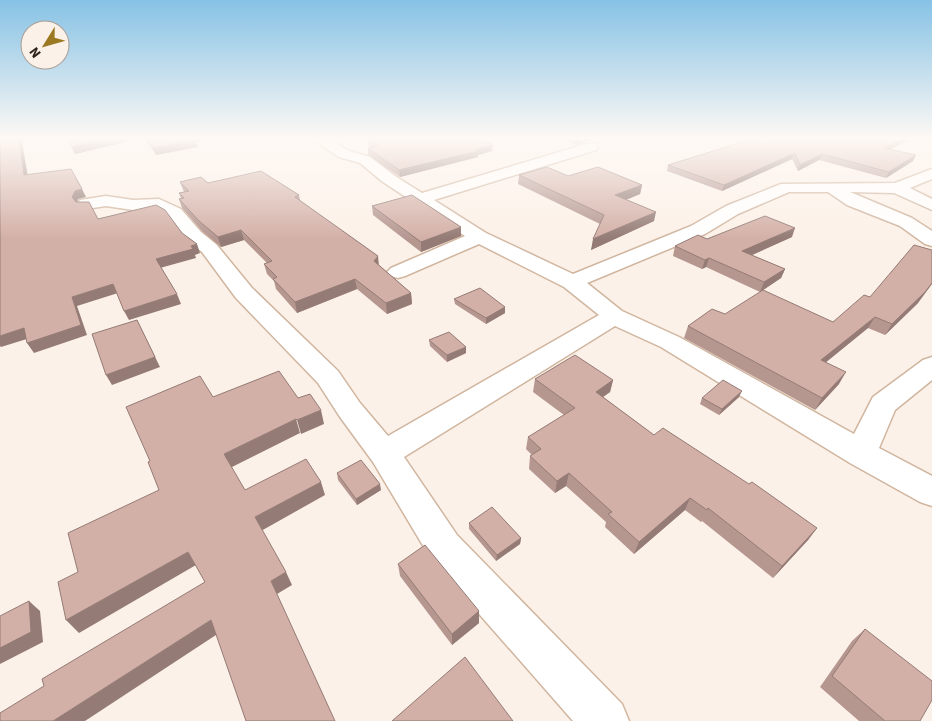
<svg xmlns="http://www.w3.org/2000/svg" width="932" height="721" viewBox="0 0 932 721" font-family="'Source Sans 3',sans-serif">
<rect width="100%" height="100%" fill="#fcf1e8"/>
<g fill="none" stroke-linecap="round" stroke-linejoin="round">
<defs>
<polygon id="street" points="311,138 327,138 349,151 370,157 395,176 422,193 586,144 596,144 598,147 596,150 434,200 486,233 573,274 691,226 726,206 781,184 895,183 932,169 932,179 910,188 932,199 932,210 894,193 850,192 912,218 932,231 932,246 925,244 900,226 847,205 828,192 789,192 738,214 705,234 587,283 622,311 679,337 854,434 873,397 923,360 932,357 932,380 895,410 879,448 932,476 932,506 920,502 850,463 661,347 615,326 404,457 457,535 622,704 629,721 573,721 431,559 373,462 340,417 318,383 236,298 202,252 187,240 169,217 156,209 133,210 106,206 86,209 80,208 77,204 80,200 106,196 133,200 159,199 181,209 201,232 216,244 252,288 338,371 360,403 388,436 599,315 564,287 479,244 405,276 398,278 391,276 387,272 391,268 465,236 383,182 360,163 339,157"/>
</defs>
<use href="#street" stroke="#d0b59f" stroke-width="3"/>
<use href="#street" fill="#fff" fill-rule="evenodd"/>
</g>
<g fill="#b59790">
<polygon points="66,138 142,138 75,154"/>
<polygon points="144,138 215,138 196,142 198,147 156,155"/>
<polygon points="556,138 597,138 576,145"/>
<polygon points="747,138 913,138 890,149 913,161 886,178 819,160 798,171 792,159 722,191 667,171 668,165 742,142"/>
<polygon points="368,140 492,151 478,155 478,157 400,177 368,155 368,148 370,148 369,147"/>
<polygon points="519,175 568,176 642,185 640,194 626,200 654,221 591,250 600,224 518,184"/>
<polygon points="180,182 208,183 299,195 300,200 379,265 411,293 412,304 387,314 357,289 297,313 276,289 274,281 267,274 264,264 267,263 244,240 221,247 202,231 182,208 179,199 181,198 179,193 184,192"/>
<polygon points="372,206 461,236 421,252 373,215"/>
<polygon points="792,237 751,255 785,269 781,278 760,292 706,267 702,269 673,256 675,246 707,239"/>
<polygon points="870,297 918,303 885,335 868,328 826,362 839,384 815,410 684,338 688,326 725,314 833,322"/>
<polygon points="454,299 505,307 505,313 486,324 455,304"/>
<polygon points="429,340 466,353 447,362 430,346"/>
<polygon points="535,379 613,380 610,392 603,397 654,435 817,528 808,540 773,578 702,521 701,522 685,510 634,554 605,527 606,522 566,486 555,493 529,469 530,456 532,455 526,449 528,437 564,415 533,392"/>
<polygon points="739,397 719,415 700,404 702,398"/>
<polygon points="337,473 381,490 357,505 338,480"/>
<polygon points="469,523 521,538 520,544 496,561 469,529"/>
<polygon points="398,564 479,611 479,623 452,645 400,576"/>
<polygon points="865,629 920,721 859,721 820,687 852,641"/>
</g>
<g fill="#947b75">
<polygon points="19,138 43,138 22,142 29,183 24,175"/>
<polygon points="109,138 142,138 75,154 72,147"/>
<polygon points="191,138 215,138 196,142 198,147 156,155 153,148"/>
<polygon points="578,138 597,138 576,145 576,139"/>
<polygon points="904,138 913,138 881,154 884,148"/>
<polygon points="493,145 492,151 478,155 478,157 400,177 399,170"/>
<polygon points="795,153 792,159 722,191 724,185"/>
<polygon points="822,154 819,160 798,171 800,165"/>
<polygon points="916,155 913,161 886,178 889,172"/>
<polygon points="642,185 640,194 613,205 615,195"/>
<polygon points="82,189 86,197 78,199 76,205 72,197 75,191"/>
<polygon points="656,212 654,221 591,250 593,239"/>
<polygon points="461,227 461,236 421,252 421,242"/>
<polygon points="795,228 792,237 739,261 742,251"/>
<polygon points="241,230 244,240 221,247 218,237"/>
<polygon points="197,244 200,253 195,255 196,258 160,268 156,259"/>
<polygon points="378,256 379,266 374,261"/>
<polygon points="709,258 706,267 702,269 705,260"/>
<polygon points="785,269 781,278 760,292 764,282"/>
<polygon points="355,279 357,289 297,313 295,302"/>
<polygon points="932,283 932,284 918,303 885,335 892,324"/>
<polygon points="113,284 118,293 77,306 87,335 34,353 27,343 72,297"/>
<polygon points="411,293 412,304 387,314 386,303"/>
<polygon points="177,294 181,304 129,320 124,311"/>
<polygon points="505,307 505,313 486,324 486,318"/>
<polygon points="875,317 868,328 814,372 821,360"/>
<polygon points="137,320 160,367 112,385 106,375"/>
<polygon points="24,328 30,338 1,347 0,346 0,336"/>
<polygon points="466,347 466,353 447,362 447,355"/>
<polygon points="846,372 839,384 815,410 822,398"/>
<polygon points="613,380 610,392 593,404 596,392"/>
<polygon points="742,391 739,397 719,415 722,409"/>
<polygon points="321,410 324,424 301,434 297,420"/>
<polygon points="296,419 300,433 230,468 224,454"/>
<polygon points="569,473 566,486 555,493 557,481"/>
<polygon points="321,482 325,495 261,531 255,517"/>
<polygon points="380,484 381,490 357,505 356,499"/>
<polygon points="690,498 685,510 634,554 639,542"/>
<polygon points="817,528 808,540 773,578 782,566"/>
<polygon points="521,538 520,544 496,561 497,555"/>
<polygon points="188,552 196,565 79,633 66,620"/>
<polygon points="286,572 292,585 277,594 271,581"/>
<polygon points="29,601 40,611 43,642 0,664 0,648"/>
<polygon points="479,611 479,623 452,645 452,634"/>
<polygon points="211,620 219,633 85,721 53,721"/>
</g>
<g fill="#d3b0a7" stroke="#947b75">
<polygon points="0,138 19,138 24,175 71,169 82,189 75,191 72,197 76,202 89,202 98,219 156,205 165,210 182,233 197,244 191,246 193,249 156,259 177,294 124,311 113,284 72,297 81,325 27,343 24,328 0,336"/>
<polygon points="67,138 109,138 72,147"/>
<polygon points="146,138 193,138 195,140 153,148"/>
<polygon points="376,138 478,138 493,145 475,149 478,151 399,170 368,148 378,146 368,140"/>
<polygon points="747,138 904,138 884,148 916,155 889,172 822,154 800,165 795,153 724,185 668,165 742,142"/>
<polygon points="547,167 568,176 598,167 642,185 615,195 656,212 593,239 604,215 519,175"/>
<polygon points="261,171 299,195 295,197 378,256 374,261 411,293 386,303 355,279 295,302 273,279 277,277 264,264 272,261 241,230 218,237 199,221 179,199 184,198 179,193 189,191 180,182 201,177 208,183"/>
<polygon points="412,195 461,227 421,242 372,206"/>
<polygon points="765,216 795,228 742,251 785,269 764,282 709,258 705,260 675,246 698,235 707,239"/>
<polygon points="914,245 932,250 932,283 925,292 892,324 875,317 821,360 846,372 822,398 688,326 712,309 725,314 763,290 833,322 864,295 870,297"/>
<polygon points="480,288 505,307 486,318 454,299"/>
<polygon points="137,320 155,357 106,375 92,334"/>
<polygon points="449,332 466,347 447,355 429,340"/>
<polygon points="575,355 613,380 596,392 654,435 663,428 749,484 752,482 817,528 782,566 708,508 707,510 690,498 639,542 608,514 612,512 569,473 557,481 530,456 541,449 528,437 575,408 535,379"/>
<polygon points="279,371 298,398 310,394 321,410 297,420 296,419 224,454 245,490 306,459 321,482 255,517 286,572 271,581 335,721 246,721 211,620 53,721 0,721 0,713 44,686 42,679 205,582 188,552 66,620 58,582 78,572 68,533 159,490 148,462 150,461 126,407 200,376 213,397"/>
<polygon points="723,380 742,391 722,409 702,398"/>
<polygon points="361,460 380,484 356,499 337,473"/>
<polygon points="492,507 521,538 497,555 469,523"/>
<polygon points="425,545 479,611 452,634 398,564"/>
<polygon points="29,601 31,632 0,648 0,616"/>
<polygon points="865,629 932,681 932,700 920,721 885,721 832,676"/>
<polygon points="465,657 513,721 392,721"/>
</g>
<linearGradient id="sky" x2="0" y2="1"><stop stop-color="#86c2e5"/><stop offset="0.58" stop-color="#fef9f5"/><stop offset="1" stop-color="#fef9f5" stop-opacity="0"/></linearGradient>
<rect width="932" height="239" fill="url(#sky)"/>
<g transform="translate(45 45) rotate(233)"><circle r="24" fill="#fcf1e8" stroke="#a99e96"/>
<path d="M0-4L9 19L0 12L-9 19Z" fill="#9b7923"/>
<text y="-8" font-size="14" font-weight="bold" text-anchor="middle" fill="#2c221a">N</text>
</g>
</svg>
